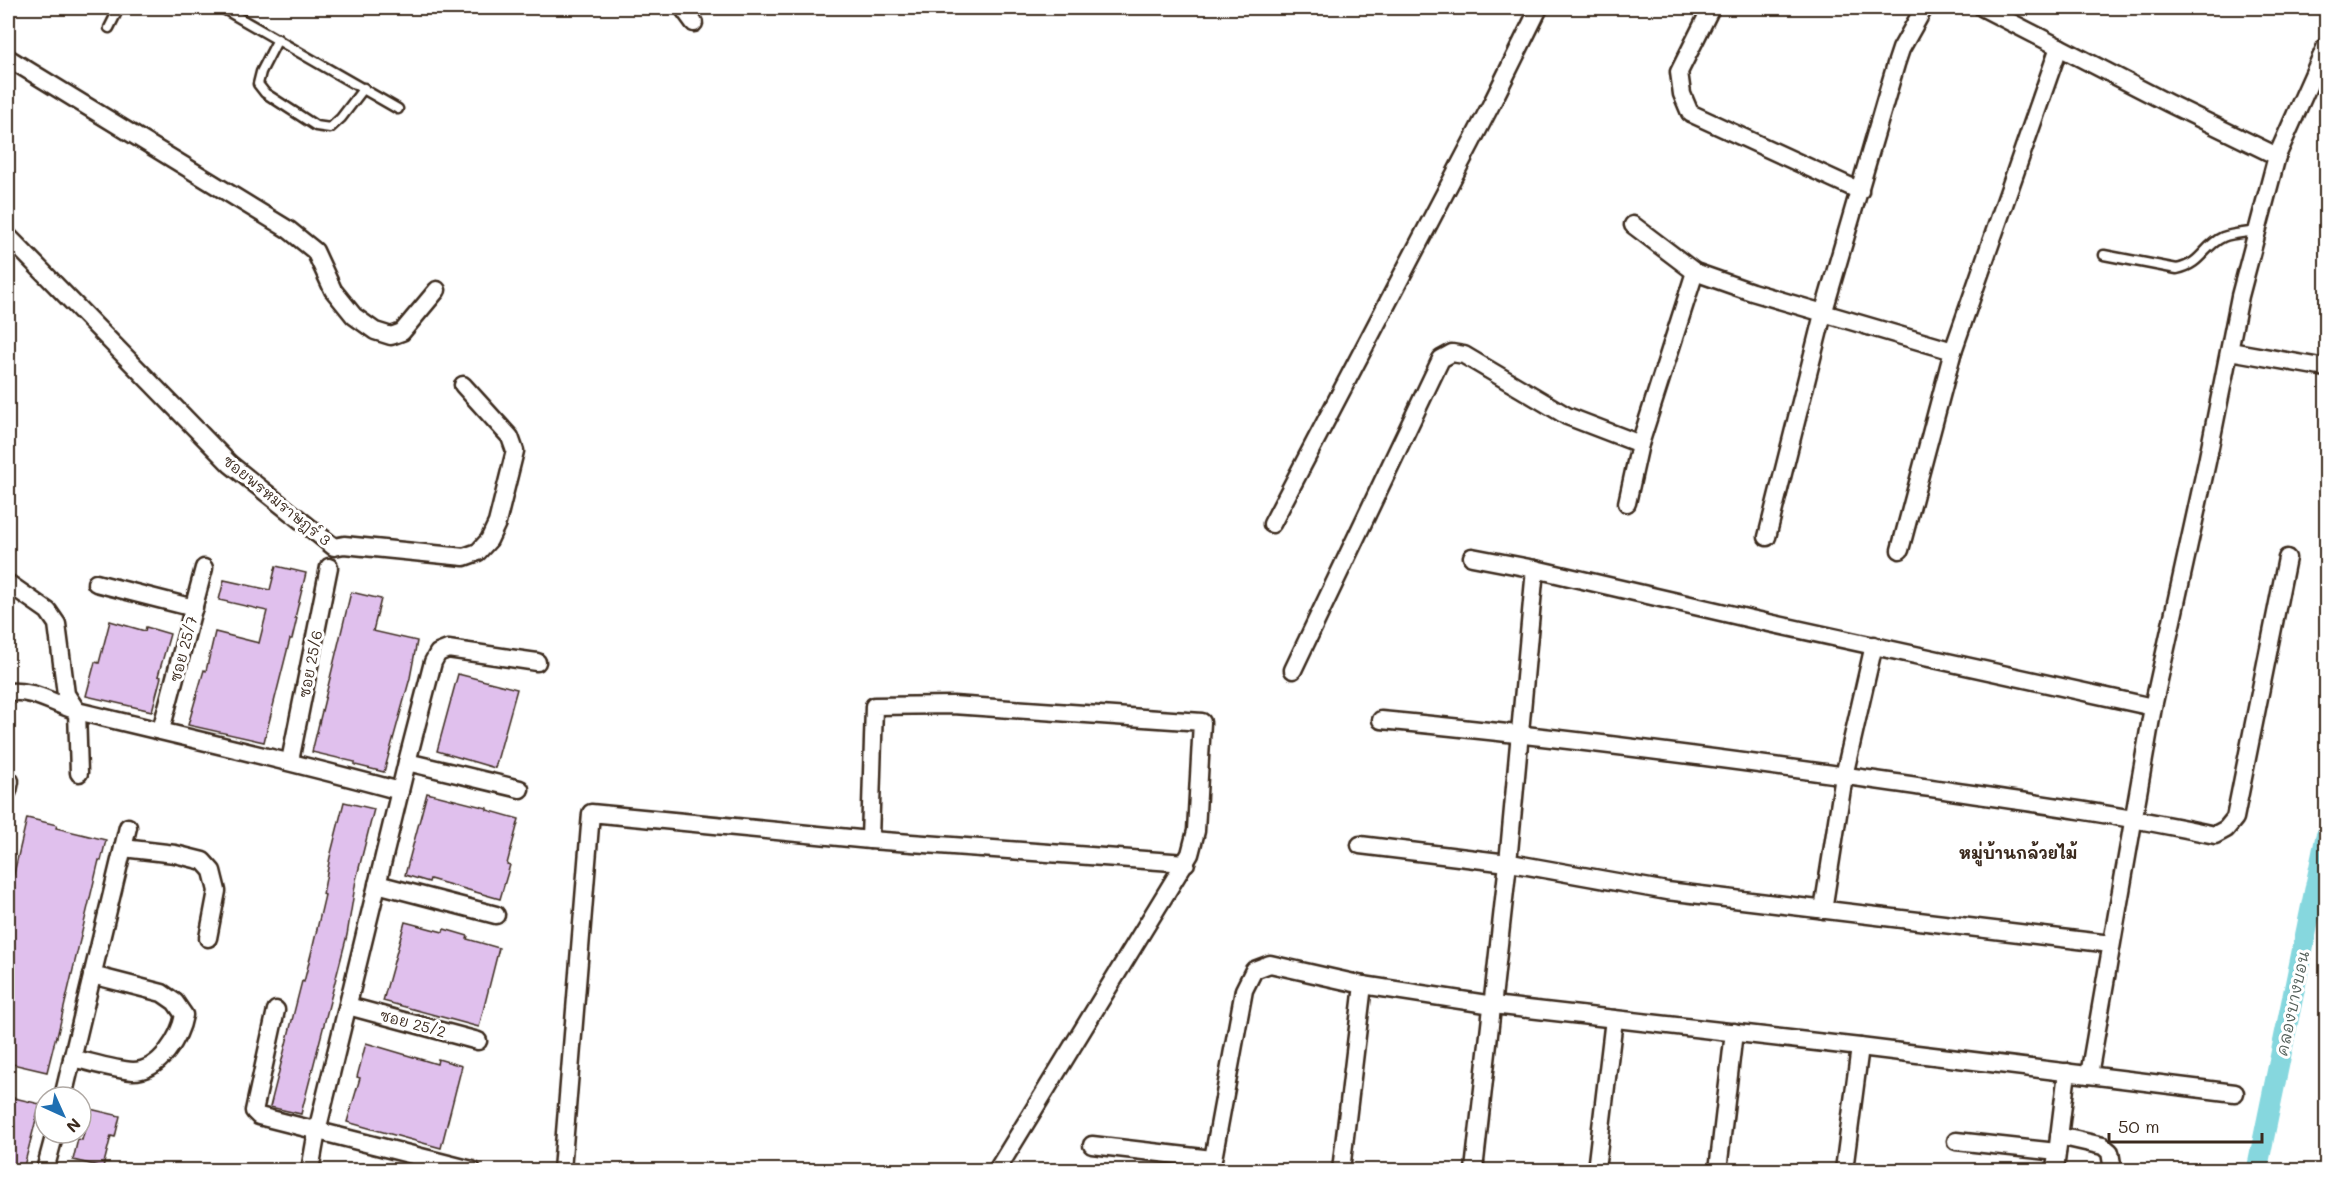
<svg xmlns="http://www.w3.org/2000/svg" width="2334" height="1178" viewBox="0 0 2334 1178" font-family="Mali,'Playpen Sans Thai',sans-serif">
<rect width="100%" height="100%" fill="#fff"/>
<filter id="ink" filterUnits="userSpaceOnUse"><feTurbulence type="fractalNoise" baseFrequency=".0167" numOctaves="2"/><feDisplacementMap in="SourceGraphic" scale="12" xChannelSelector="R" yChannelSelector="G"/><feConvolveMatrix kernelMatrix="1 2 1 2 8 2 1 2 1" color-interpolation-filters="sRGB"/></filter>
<g filter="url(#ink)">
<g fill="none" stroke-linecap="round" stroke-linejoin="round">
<polyline stroke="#86d7de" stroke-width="21" points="2257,1170 2326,836"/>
</g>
<g fill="#e0c0ed" stroke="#3b2a1e" stroke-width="1.5">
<polygon points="276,566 306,573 295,618 297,618 292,639 290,639 264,742 188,725 204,670 206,671 215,632 259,643 267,611 219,600 224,580 270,590"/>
<polygon points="351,592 381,599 373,631 417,641 410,678 384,772 355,765 355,762 312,752"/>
<polygon points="110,621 145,631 146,627 170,634 158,676 161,677 152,711 86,696 95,662 99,663"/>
<polygon points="458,674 517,689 495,768 437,751"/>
<polygon points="427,793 487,808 487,810 519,819 507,864 510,865 500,899 430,879 429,882 405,875"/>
<polygon points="344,802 374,809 356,880 347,935 301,1114 270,1107 302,981 304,982 313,946 325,895 323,894 330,857"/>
<polygon points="27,818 57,825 56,828 106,840 101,861 99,860 57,1037 56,1036 47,1072 8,1063 8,899"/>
<polygon points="405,922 443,932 444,929 468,936 467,939 499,948 479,1027 383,1001"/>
<polygon points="366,1043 437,1064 438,1059 462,1066 441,1148 347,1122 360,1078 357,1077"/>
<polygon points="10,1097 40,1104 23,1170 8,1170 8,1106"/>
<polygon points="90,1109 120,1116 115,1137 111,1136 103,1167 73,1160 78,1139 82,1140"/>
</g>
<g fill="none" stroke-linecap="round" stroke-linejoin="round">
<defs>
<g id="service">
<polyline points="222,8 398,109"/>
<polyline points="109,28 119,8"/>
<polyline points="278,39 261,72 258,84 265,93 316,126 330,128 341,118 364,88"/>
<path d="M 2104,255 L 2177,269 C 2202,264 2203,246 2223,237 C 2233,233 2246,233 2256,231"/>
</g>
<g id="minor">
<polyline points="683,8 694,23"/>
<polyline points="1711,8 1679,72 1682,94 1690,113 1860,191"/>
<polyline points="1983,8 2168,103 2277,156"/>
<polyline points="8,58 289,230 315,251 333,290 354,316 375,331 391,336 402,332 437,290"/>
<polyline points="1633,225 1695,272 1752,292 1953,351"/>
<polyline points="8,236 230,464 334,547 344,545 464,557 478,552 489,540 497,523 515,451 510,437 463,385"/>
<polyline points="2230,351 2326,368"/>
<polyline points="1627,503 1640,444 1695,272"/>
<polyline points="1272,524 1492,103 1539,8"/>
<polyline points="1767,537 1823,314 1896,64 1901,49 1924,8"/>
<polyline points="1900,550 1953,351 2059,47"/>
<polyline points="1472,557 1535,569 1751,619 2153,707"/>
<polyline points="8,583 48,611 57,624 66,694 77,711 79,773"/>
<polyline points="96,583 194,608"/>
<polyline points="1293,670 1441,359 1452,353 1464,355 1567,416 1640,444"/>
<path d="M 8,692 C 36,689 56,706 81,712 C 188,738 294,762 400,791"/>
<path d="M 1381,720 C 1551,736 1720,758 1889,782 C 1998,798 2107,812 2215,835 L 2226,829 L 2235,818 L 2287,558"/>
<polyline points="161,730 204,568"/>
<polyline points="290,761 329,567"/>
<polyline points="407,762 520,789"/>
<polyline points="8,791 10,781"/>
<polyline points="870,840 1186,863"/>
<polyline points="1360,845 1516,864 1667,891 2111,944"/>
<polyline points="123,848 175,854 203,861 212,871 217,891 208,938"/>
<polyline points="377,884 496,915"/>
<polyline points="1823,910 1844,776 1874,645"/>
<polyline points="348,1006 478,1041"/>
<polyline points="276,1010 254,1111 259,1116 472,1170"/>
<path d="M 72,1058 C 90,1062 115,1070 133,1071 C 160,1071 180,1037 184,1015 L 175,1002 L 162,993 L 92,975"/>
<polyline points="2089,1075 2153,707 2207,462 2240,296 2277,156 2326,46"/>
<polyline points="63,1097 128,827"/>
<polyline points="2059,1136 2103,1146 2110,1152 2113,1170"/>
<polyline points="1956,1141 2057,1152"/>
<polyline points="1092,1145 1212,1159"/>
<polyline points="45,1170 55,1133"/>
<polyline points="310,1170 317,1131 407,762 433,662 438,653 448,649 537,662"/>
<polyline points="562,1170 591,813 870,840 874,706 953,705 1202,722 1196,831 1190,854 997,1170"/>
<polyline points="1211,1170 1244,990 1254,970 1270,964 1363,985 1493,1005 1860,1047 2235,1093"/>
<polyline points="1341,1170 1363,985"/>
<polyline points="1474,1170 1508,863 1535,569"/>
<polyline points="1596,1170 1614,1019"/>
<polyline points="1718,1170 1734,1032"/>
<polyline points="1844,1170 1860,1047"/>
<polyline points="2055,1170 2067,1072"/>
</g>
</defs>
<use href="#service" stroke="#3b2a1e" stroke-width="13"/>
<use href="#minor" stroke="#3b2a1e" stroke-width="21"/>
<use href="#service" stroke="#fff" stroke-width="8"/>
<use href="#minor" stroke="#fff" stroke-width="16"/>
</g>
</g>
<g text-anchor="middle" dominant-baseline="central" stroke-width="6" stroke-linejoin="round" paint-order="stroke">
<g font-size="15" fill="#3b2a1e" stroke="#fff">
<text transform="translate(277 500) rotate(39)">ซอยพรหมราษฎร์ 3</text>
<text transform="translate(183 649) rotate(-75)">ซอย 25/7</text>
<text transform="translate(310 664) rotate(-79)">ซอย 25/6</text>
<text transform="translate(413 1023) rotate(15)">ซอย 25/2</text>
</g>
<g font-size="16" font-weight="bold" fill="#3b2a1e" stroke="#fff">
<text x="2018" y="852">หมู่บ้านกล้วยไม้</text>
</g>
<g font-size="16" font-style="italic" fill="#525e58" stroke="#fff">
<text transform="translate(2292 1003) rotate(-78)">คลองบางบอน</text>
</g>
</g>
<rect width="2334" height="1178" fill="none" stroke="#fff" stroke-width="30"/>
<rect x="15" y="15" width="2304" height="1148" fill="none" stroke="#3b2a1e" stroke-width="2" filter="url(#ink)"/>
<g transform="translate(63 1115) rotate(135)"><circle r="28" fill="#ffffff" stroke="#b1aaa5" stroke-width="1.5"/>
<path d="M0-4.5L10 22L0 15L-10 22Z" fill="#1f6fb2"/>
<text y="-9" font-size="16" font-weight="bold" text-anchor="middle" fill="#3b2a1e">N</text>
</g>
<path d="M2109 1133v9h153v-9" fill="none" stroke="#3b2a1e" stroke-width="3"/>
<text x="2118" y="1133" font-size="18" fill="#3b2a1e" stroke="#ffffff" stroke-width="4.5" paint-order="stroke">50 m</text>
</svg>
